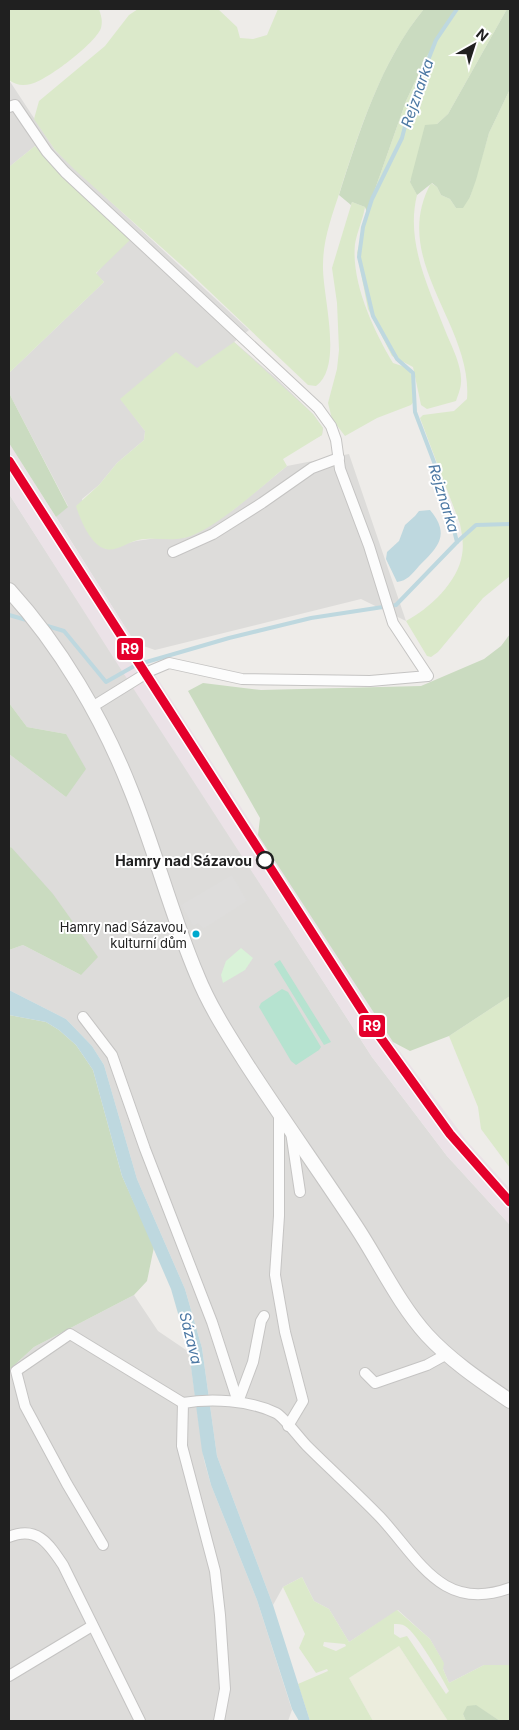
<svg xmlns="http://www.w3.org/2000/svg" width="519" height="1730" viewBox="0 0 519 1730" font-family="Inter,sans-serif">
<rect width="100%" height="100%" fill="#eeece9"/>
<g fill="#dddcda">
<polygon points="9,80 55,150 249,330 234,342 276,378 313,414 323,428 322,435 311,441 121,399 145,431 144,440 117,463 99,485 82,499 89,533 94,540 106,549 136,541 157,538 184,538 233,510 287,466 349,454 406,621 361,599 155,650 135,643 56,517 68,506 9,393 9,373 104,282 96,274 127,235 88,201 35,146 9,167"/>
<polygon points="9,494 372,1057 447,1156 510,1225 510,1665 484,1665 449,1683 443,1669 443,1662 430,1639 398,1610 349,1642 329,1609 314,1601 302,1577 283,1587 273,1605 217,1456 202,1348 185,1289 137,1179 104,1065 92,1046 66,1019 9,990 9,950 23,945 81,975 11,847 9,848 9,754 66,797 66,734 27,727 9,703"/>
<polygon points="134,1295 158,1331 189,1352 204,1460 211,1485 257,1600 292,1710 288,1721 9,1721 9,1370 34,1347"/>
</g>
<polygon fill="#ebe2e7" points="9,443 158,679 393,1042 466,1140 510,1189 510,1225 447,1156 372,1057 122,671 9,494"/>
<polygon fill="#eceddd" points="399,1646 448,1721 373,1721 349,1678"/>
<g fill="#dbe9ca" fill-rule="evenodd">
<path d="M 9,9 L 99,9 C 101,16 103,20 101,28 C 96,43 46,81 31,84 C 22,86 16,85 9,80 Z"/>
<path d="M 138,9 L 218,9 L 237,27 L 240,38 L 253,39 L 267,35 L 278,9 L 424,9 C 382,60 360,129 340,191 C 332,216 323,239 323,265 C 322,295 344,366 316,386 L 308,385 L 189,272 L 75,170 L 55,150 L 34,119 L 39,101 L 105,46 L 129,15 Z"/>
<path d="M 459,9 L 507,9 L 448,114 L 437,124 L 410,181 L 417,195 C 405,243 430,291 447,335 C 453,349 462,367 461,382 C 461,388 458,395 456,401 L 427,409 L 421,405 L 413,367 L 392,356 L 368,309 L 357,253 L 367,212 L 406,101 L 427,56 Z"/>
<path d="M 510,89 L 510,576 L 483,598 L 438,652 L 431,657 L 427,656 L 406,621 C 429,609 458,582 462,555 C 464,545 462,534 460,524 L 420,418 L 423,415 L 454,411 L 467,399 C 473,324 389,260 431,183 L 437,187 L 441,195 L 450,199 L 456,208 L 470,197 L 489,133 Z"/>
<polygon points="35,146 88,201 130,240 96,273 104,282 9,373 9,167"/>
<path d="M 352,202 L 365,207 C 363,219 357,232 355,244 C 351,283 374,331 393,363 L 408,368 L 413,379 L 415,400 L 411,405 L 377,418 L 345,436 L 332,419 L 328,403 L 337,369 L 339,350 L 337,303 L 332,268 Z"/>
<path d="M 234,342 L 313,414 L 323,428 L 322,435 L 283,459 L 287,466 C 263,485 213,532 184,538 C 169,541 154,537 138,540 C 128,542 116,552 106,549 C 91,546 80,519 76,506 L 99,485 L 117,463 L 144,440 L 145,431 L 120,399 L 176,352 L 197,368 Z"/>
<polygon points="510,996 510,1168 481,1129 478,1107 449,1036"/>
<path d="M 302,1577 L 314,1601 L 329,1609 L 349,1642 L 397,1610 L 430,1639 L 444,1663 L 443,1669 L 449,1683 L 484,1665 L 510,1665 L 510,1721 L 500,1721 L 475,1705 L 463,1714 L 466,1721 L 448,1721 L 399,1646 L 349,1678 L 373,1721 L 310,1721 L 298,1684 L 328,1671 L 327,1669 L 316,1673 L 299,1648 L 305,1634 L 283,1587 ZM 394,1624 C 397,1624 402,1624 405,1626 C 417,1633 442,1678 449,1691 L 446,1694 L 407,1636 L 400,1638 L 394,1634 ZM 324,1642 L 345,1644 L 346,1646 L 336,1651 L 323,1646 Z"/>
</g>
<g fill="#cadbc0">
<path d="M 424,9 L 459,9 L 427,56 L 406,101 L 367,212 L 365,207 L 352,202 L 351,205 L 339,195 C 359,132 381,61 424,9 Z"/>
<polygon points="507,9 510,9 510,89 489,133 476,180 470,197 463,208 456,208 450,199 441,195 437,187 432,183 417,195 410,182 425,125 437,124 448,114"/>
<polygon points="9,393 68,507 56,517 9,443"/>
<polygon points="510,634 510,996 449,1036 410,1051 393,1042 258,835 260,818 188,691 203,683 261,690 421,686 484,659 501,646"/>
<polygon points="9,703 27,727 66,734 86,769 66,797 9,754"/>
<polygon points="11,847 53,894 98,957 81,975 23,945 9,950 9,848"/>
<polygon points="9,1015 46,1022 59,1030 76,1045 93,1070 122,1176 154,1247 147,1281 134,1295 34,1347 9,1370"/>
<polygon points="476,1705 500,1721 466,1721 463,1714 467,1706"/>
</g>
<polygon fill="#d9f2d8" points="241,948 253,958 245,970 223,983 221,975 226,961"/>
<g fill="#b6e3d0">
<polygon points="280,960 331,1042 324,1045 274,964"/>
<polygon points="282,989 288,992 321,1047 319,1050 296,1065 291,1061 259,1007 261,1003"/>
</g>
<polygon fill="#dedddc" points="232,875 247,901 203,929 198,923 193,926 181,905"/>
<g fill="#bed8df">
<path d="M 430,510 C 451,535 438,547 419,566 C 412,574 407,581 397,582 L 386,559 L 387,552 L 399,541 L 405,525 L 415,516 L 419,511 Z"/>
<polygon points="9,990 66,1019 92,1046 104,1065 137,1179 185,1289 202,1348 217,1456 273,1605 310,1721 299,1721 292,1709 257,1600 211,1485 202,1451 189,1352 171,1289 122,1176 93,1070 76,1045 59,1030 46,1022 9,1015"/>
</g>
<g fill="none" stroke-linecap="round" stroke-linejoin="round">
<g stroke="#bed8df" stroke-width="4">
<polyline points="457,542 476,525 510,524"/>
<polyline points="9,615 30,621"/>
<polyline points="44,625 64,631 106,682 136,665 229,638 311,618 396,605 457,542 442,483 415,412 413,373 397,359 373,316 359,257 363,227 372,199 402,138 411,103 436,40 457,9"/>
</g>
<defs>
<g id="minor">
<polyline points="9,107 15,105 47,152 65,172 318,408 331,426 336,440 340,469 369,546 393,623 428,676 370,681 242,679 169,663 150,671 92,707"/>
<polyline points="173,552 213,534 262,503 312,468 339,458"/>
<polyline points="83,1017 112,1055 145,1149 212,1322 238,1402"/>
<polyline points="279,1114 279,1216 275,1275 285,1332 303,1401 288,1426"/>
<polyline points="291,1132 300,1192"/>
<polyline points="365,1373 375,1383 427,1365 447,1354"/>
<polyline points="238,1402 253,1362 261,1321 264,1316"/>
<path d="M 9,1537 C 37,1525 49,1544 63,1565 L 140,1721"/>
<polyline points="103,1545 67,1484 25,1406 16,1371 70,1334 183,1403"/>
<polyline points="9,1676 92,1626"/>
<path d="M 219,1721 L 225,1689 L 220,1615 L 215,1571 L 182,1446 L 183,1403 C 211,1398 249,1400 276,1413 C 284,1417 299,1438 307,1446 C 331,1470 357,1493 380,1517 C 419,1559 442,1613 510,1588"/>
</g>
<path id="tertiary" d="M 9,590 C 60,646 102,717 130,788 C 155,849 171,914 197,975 C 209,1005 227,1033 244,1060 C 280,1116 319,1170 355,1225 C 379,1261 398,1303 427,1335 C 451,1361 481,1381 510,1401"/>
</defs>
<use href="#minor" stroke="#c5c4c3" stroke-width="12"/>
<use href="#tertiary" stroke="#c5c4c3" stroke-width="16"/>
<use href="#minor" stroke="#fcfcfc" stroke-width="10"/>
<use href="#tertiary" stroke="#fcfcfc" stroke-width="14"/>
<defs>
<polyline id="rail-1" points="9,461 370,1023 450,1134 510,1202"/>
</defs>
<use href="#rail-1" stroke="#fff" stroke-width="12"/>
<use href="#rail-1" stroke="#e4002b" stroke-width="9"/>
</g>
<circle fill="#fff" stroke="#202020" stroke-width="2.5" cx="265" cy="860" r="8"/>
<circle fill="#00a9ce" stroke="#fff" stroke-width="2" cx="196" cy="934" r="4.5"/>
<g text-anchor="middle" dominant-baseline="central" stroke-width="4" stroke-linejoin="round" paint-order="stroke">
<g font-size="13" fill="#202020" stroke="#fff" text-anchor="end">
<text x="187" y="927">Hamry nad Sázavou,<tspan x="187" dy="16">kulturní dům</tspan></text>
</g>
<g font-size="14" font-weight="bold" fill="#202020" stroke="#fff" text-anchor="end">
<text x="252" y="860">Hamry nad Sázavou</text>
</g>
<g font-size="15" font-style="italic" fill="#4d79a4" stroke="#fff">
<text transform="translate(417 93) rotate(-71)">Rejznarka</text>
<text transform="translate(444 498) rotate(73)">Rejznarka</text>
<text transform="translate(191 1338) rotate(76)">Sázava</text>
</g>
</g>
<g stroke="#fff" stroke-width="2">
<rect x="116" y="637" width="28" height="24" rx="5" fill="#e4002b"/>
<rect x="358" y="1014" width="28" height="24" rx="5" fill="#e4002b"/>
</g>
<g font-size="14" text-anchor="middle" font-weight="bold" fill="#fff">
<text x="130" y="654">R9</text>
<text x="372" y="1031">R9</text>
</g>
<rect width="519" height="1730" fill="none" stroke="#202020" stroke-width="20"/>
<g transform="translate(474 45) rotate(39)" stroke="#ffffff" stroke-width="4" paint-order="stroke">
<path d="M0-4L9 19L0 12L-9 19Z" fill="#202020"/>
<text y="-8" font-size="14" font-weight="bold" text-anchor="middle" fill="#202020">N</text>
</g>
</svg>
